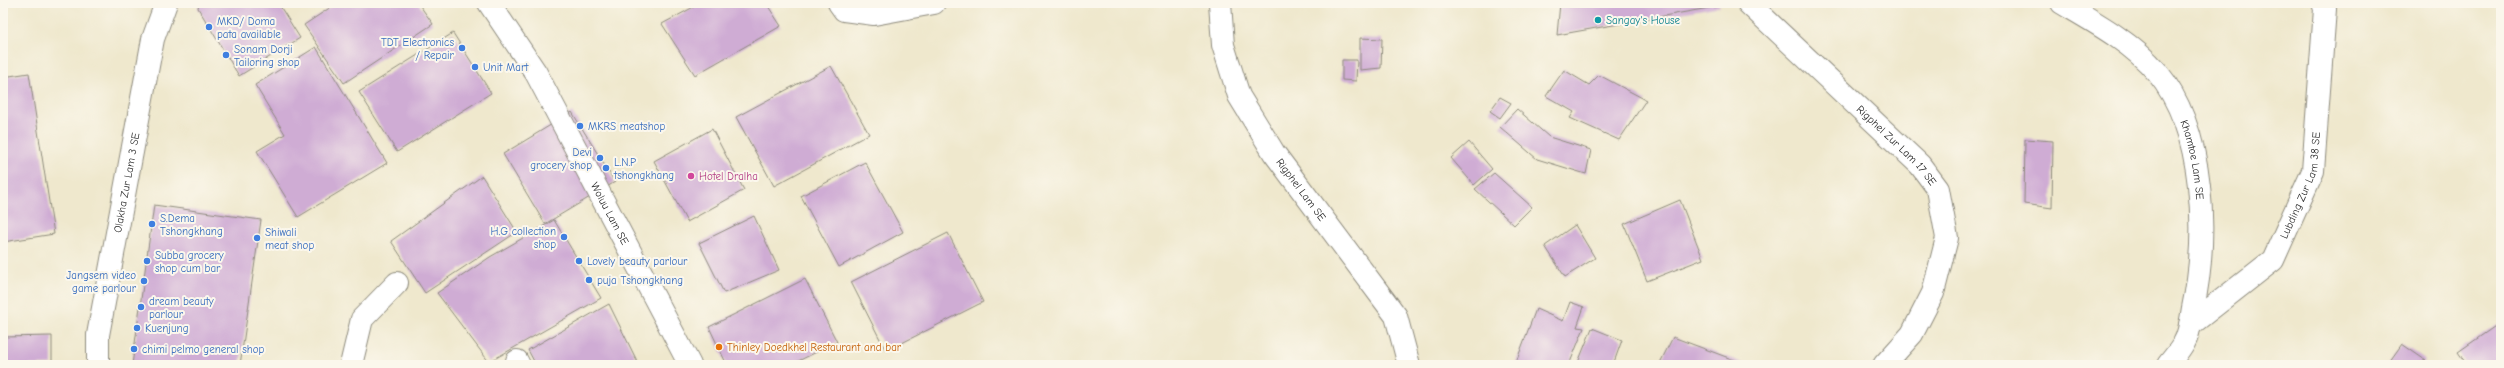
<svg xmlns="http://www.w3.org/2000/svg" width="2504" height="368" viewBox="0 0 2504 368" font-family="'Comic Neue',sans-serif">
<rect width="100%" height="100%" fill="#fbf7ec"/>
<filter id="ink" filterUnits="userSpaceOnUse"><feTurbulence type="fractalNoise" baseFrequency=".025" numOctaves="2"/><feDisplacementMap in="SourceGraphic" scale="8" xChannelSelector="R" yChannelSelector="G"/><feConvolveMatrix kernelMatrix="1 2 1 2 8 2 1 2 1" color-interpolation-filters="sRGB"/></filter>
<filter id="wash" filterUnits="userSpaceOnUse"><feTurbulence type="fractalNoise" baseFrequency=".012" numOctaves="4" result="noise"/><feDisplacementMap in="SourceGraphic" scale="16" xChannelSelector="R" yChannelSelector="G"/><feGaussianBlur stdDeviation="0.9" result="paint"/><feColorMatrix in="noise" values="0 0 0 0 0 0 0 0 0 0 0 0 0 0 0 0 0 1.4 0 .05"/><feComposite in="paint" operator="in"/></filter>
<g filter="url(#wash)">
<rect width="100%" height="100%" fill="#efe8cd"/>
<g id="blocks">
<g fill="#cfacd4">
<polygon points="199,3 278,3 300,38 239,76 198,8"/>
<polygon points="337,3 418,3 433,24 344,83 304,25"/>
<polygon points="701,3 766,3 781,26 695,75 662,24"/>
<polygon points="1560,3 1718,3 1720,6 1557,35"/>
<polygon points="453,33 491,93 397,152 359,92"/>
<polygon points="1360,38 1382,39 1381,68 1360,70"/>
<polygon points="316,47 387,163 298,217 257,151 285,134 255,85"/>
<polygon points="1342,60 1357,60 1356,81 1342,80"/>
<polygon points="831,66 869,134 774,186 736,117"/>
<polygon points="1564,70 1589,85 1599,75 1646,100 1619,140 1570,118 1574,112 1546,96"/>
<polygon points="29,73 54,234 3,242 3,77"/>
<polygon points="1500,97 1511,103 1500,118 1490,111"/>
<polygon points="1517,109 1549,137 1591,150 1586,174 1537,159 1500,127"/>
<polygon points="572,112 615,182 545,224 503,154"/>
<polygon points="712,129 744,190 687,222 654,161"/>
<polygon points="2025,139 2053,141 2052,208 2024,204"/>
<polygon points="1469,142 1492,169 1474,185 1451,158"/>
<polygon points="865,162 903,232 839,267 801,196"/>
<polygon points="1494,173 1532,207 1514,225 1475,189"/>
<polygon points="482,176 517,232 425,293 391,241"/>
<polygon points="1680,200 1703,259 1647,281 1624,224"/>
<polygon points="154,205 261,220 240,365 132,365"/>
<polygon points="754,216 779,270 724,293 699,243"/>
<polygon points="554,220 601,298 489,362 437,293 490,257"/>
<polygon points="1575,225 1595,258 1565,277 1545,246"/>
<polygon points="948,233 983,302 886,351 851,282"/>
<polygon points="805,279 837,342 790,365 727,365 709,327"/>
<polygon points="1570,302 1584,307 1577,327 1584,328 1569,365 1515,365 1536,309 1563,321"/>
<polygon points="609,304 639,365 536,365 528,350"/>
<polygon points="2501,322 2501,365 2467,365 2458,352"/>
<polygon points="1592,328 1622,340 1613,365 1577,365"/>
<polygon points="52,336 52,365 3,365 3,337"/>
<polygon points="1673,337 1745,364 1659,365"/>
<polygon points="2402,344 2425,360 2422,365 2387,365"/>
</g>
</g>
</g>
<g filter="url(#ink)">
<use href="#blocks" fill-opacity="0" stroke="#8d8a7c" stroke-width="1"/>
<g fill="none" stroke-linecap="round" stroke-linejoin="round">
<defs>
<g id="minor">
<path id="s1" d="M 489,3 L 536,73 L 690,365"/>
<polyline points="839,3 844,10 874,14 934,3"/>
<path id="s2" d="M 1220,3 L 1223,45 L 1239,96 L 1274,153 L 1396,316 L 1409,365"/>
<path id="s3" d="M 1748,3 L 1920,165 L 1938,189 L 1947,238 L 1933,293 L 1912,334 L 1884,365"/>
<path id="s4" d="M 2190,325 L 2273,260 L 2313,171 L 2325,9 L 2323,3"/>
<polyline points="517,361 519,365"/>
<path id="s5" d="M 98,365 L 98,335 L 153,39 L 166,3"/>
<polyline points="351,365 362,319 397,283"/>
</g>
<g id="primary">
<path id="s6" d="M 2062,3 C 2096,23 2131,42 2157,72 C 2206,131 2208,237 2193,308 C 2191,319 2190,333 2184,343 C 2180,351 2173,358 2168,365"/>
</g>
</defs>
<use href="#minor" stroke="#8d8a7c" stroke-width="24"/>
<use href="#primary" stroke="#8d8a7c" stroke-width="24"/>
<use href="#minor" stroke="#fff" stroke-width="22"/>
<use href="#primary" stroke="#fff" stroke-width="22"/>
</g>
</g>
<circle fill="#0f9aa8" stroke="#fbf7ec" stroke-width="1.5" cx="1598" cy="20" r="4"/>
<g fill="#3f7fe0" stroke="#fbf7ec" stroke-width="1.5">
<circle cx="209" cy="27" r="4"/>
<circle cx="462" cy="48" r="4"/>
<circle cx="226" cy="55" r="4"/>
<circle cx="475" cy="67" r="4"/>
<circle cx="580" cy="126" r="4"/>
<circle cx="600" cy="158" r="4"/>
<circle cx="606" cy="168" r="4"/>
<circle cx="152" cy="224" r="4"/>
<circle cx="564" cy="237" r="4"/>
<circle cx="257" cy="238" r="4"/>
<circle cx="147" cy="261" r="4"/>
<circle cx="579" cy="261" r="4"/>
<circle cx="589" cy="280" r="4"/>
<circle cx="144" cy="281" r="4"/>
<circle cx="141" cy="307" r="4"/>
<circle cx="137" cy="328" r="4"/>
<circle cx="134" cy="349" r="4"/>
</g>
<circle fill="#d1479c" stroke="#fbf7ec" stroke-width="1.5" cx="691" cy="176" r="4"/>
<circle fill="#e8710a" stroke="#fbf7ec" stroke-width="1.5" cx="719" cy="347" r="4"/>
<g text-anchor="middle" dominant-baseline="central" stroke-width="4" stroke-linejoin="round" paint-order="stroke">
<g font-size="11" fill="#0d838f" stroke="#fbf7ec" text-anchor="start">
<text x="1606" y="20">Sangay's House</text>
</g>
<g font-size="11" fill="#366cbe" stroke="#fbf7ec" text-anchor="start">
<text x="217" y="21">MKD/ Doma<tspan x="217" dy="13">pata available</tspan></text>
<text x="454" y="42" text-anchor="end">TDT Electronics<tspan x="454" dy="13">/ Repair</tspan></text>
<text x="234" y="49">Sonam Dorji<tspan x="234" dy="13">Tailoring shop</tspan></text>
<text x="483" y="67">Unit Mart</text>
<text x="588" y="126">MKRS meatshop</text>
<text x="592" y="152" text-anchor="end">Devi<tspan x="592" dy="13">grocery shop</tspan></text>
<text x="614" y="162">L.N.P<tspan x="614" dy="13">tshongkhang</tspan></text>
<text x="160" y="218">S.Dema<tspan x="160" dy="13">Tshongkhang</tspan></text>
<text x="556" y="231" text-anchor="end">H.G collection<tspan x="556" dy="13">shop</tspan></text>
<text x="265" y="232">Shiwali<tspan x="265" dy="13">meat shop</tspan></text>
<text x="155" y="255">Subba grocery<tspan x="155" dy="13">shop cum bar</tspan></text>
<text x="587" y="261">Lovely beauty parlour</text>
<text x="136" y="275" text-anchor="end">Jangsem video<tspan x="136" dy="13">game parlour</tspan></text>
<text x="597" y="280">puja Tshongkhang</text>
<text x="149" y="301">dream beauty<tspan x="149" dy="13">parlour</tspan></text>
<text x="145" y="328">Kuenjung</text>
<text x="142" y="349">chimi pelmo general shop</text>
</g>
<g font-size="11" fill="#2b2b2b" stroke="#fbf7ec">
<text stroke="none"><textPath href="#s3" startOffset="206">Rigphel Zur Lam 17 SE</textPath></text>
<text stroke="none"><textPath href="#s6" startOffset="214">Khamtoe Lam SE</textPath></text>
<text stroke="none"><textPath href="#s5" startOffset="185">Olakha Zur Lam 3 SE</textPath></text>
<text stroke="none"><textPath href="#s4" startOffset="186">Lubding Zur Lam 38 SE</textPath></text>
<text stroke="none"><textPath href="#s2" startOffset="208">Rigphel Lam SE</textPath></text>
<text stroke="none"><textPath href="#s1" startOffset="243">Woluu Lam SE</textPath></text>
</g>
<g font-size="11" fill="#b23c85" stroke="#fbf7ec" text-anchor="start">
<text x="699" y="176">Hotel Dralha</text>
</g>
<g font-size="11" fill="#c56008" stroke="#fbf7ec" text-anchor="start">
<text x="727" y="347">Thinley Doedkhel Restaurant and bar</text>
</g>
</g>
<rect width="2504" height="368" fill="none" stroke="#fbf7ec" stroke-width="16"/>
</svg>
